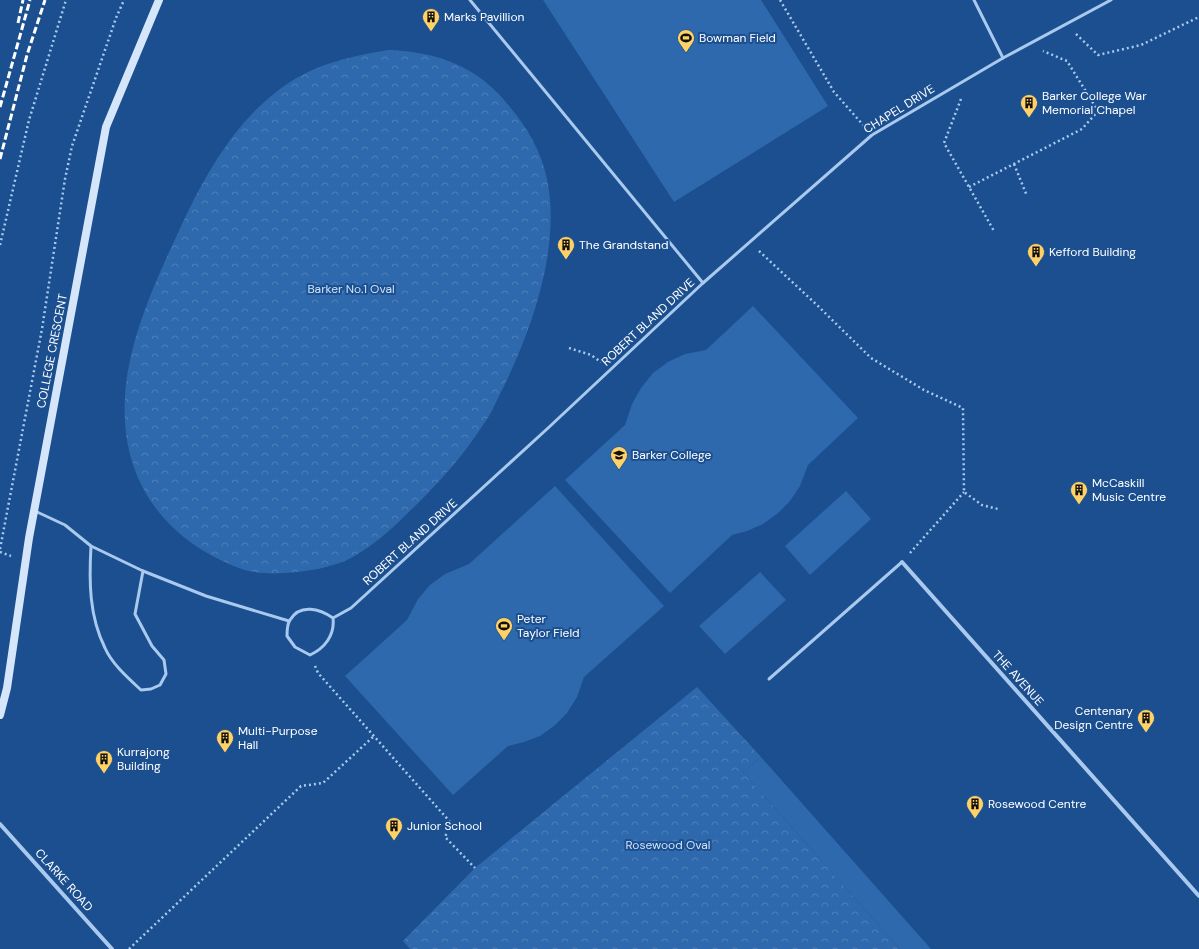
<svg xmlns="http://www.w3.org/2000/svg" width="1199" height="949" viewBox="0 0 1199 949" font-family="'DM Sans',sans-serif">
<defs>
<pattern id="park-crowns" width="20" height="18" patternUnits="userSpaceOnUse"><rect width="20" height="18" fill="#2e69ad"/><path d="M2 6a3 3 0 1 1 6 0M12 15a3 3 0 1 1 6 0" fill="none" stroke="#4d80b9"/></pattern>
</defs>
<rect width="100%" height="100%" fill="#1b4f8f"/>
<g fill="#2e69ad">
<polygon points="543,0 761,0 828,106 674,202"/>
<polygon points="753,306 858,418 808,465 800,486 790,501 777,514 763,524 747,531 732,535 670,593 565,480 625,425 632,404 641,388 653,373 668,362 685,354 706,350"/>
<polygon points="555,486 664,606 584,677 577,697 567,713 554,726 540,736 524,742 508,746 453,795 345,676 407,620 418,599 430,585 445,574 469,564"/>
<polygon points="846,491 871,519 810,575 785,546"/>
<polygon points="760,572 786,600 725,654 699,626"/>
<polygon points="761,757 931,949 900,949 743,772"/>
</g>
<g fill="url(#park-crowns)">
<path d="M 388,50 C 438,52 478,66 510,107 C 528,129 541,151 547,179 C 561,245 533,327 504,386 C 497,399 492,413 483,425 C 463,456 438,484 411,510 C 392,529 371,548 347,560 C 331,567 314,570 297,572 C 278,574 257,575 239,568 C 163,539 120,479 125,397 C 128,342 154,284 177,235 C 203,178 236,117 290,82 C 320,63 353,56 388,50 Z"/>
<polygon points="697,687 761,757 743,772 900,949 410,949 403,941 475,868"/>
</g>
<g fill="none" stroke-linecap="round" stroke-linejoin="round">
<g stroke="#a9c9ee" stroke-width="2.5" stroke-dasharray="2 3" stroke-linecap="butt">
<polyline points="780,0 834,92 864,126"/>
<polyline points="1076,34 1098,55 1141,45 1199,17"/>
<polyline points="961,99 944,143 994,231"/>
<polyline points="1014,164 1027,196"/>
<polyline points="969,187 1082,129 1098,111 1067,61 1043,51"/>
<polyline points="0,245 29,120 66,0"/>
<polyline points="759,251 818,306 871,358 924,390 963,408 964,492 982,505 998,509"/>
<polyline points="569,348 591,355 601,362"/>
<polyline points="0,549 42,329 65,179 72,146 116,18 124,0"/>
<polyline points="0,552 11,556"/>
<polyline points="910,553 964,492"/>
<polyline points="315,666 318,673 451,823 445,837 475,868"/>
<polyline points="129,949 301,786 323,783 374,736"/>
</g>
<g stroke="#a9c9ee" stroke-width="3">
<polyline points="470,0 703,283"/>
<polyline points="974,0 1003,58"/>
<polyline points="35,511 65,525 91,546 143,571 206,596 289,621"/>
<path d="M 91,546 C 89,581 89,616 105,648 C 112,664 128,678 141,690 L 151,689 L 160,685 L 166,674 L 164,660 L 152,646 L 135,614 L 143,571"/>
<path d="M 333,618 C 320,609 300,603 290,620 C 287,624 287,631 287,636 L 295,647 L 310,655 C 325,648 335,635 333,618 L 351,608 L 547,429 L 703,283 L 872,135 L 1003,58 L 1111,0"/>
<polyline points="769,679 902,562"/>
</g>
<g stroke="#a9c9ee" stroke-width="4">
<polyline points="902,562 1199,896"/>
<polyline points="0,824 112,949"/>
</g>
<polyline stroke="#d6e6fa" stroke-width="8" points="0,715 7,688 29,538 106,127 159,0"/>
<g stroke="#fff" stroke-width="3" stroke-dasharray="7 3" stroke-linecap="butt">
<polyline points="18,23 23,0"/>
<polyline points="0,107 30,0"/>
<polyline points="0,159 27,55 45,0"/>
</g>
</g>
<defs>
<symbol id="building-pin" viewBox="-11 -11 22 30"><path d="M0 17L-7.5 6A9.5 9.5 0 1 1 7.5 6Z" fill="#ffd166" stroke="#1b4f8f"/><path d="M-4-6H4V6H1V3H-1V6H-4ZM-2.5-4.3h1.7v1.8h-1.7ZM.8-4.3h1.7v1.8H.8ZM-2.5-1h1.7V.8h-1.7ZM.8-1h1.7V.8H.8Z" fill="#111"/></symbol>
<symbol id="stadium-pin" viewBox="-11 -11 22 30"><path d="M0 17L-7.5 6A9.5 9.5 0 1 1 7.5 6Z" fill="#ffd166" stroke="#1b4f8f"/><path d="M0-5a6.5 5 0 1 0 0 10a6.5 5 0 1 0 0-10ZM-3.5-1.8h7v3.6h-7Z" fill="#111"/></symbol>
<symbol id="school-pin" viewBox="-11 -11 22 30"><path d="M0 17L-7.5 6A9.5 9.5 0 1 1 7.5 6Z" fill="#ffd166" stroke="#1b4f8f"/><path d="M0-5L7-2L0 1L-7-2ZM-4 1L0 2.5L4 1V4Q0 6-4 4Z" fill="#111"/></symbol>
</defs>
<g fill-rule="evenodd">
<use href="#building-pin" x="421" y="7" width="20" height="27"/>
<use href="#stadium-pin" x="676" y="28" width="20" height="27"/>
<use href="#building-pin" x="1019" y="93" width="20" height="27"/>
<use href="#building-pin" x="556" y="235" width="20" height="27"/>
<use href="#building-pin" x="1026" y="242" width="20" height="27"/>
<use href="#school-pin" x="609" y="445" width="20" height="27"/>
<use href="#building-pin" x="1069" y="480" width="20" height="27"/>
<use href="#stadium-pin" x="494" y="616" width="20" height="27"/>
<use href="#building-pin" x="1136" y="708" width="20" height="27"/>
<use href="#building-pin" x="215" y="728" width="20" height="27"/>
<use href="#building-pin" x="94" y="749" width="20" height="27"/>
<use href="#building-pin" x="965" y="794" width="20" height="27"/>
<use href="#building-pin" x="384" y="816" width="20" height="27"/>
</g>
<g text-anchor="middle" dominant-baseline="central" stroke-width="4" stroke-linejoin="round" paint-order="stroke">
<g font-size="12" fill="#fff" stroke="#1b4f8f" text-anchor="start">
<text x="444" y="17">Marks Pavillion</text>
<text x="699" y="38">Bowman Field</text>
<text x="1042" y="96">Barker College War<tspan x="1042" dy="14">Memorial Chapel</tspan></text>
<text x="579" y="245">The Grandstand</text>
<text x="1049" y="252">Kefford Building</text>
<text x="632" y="455">Barker College</text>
<text x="1092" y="483">McCaskill<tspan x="1092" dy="14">Music Centre</tspan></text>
<text x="517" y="619">Peter<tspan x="517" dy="14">Taylor Field</tspan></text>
<text x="1133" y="711" text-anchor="end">Centenary<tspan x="1133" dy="14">Design Centre</tspan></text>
<text x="238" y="731">Multi-Purpose<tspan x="238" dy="14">Hall</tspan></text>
<text x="117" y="752">Kurrajong<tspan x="117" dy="14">Building</tspan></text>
<text x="988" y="804">Rosewood Centre</text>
<text x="407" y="826">Junior School</text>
</g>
<g font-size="12" fill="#fff" stroke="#1b4f8f">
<text transform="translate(899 109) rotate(-32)">CHAPEL DRIVE</text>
<text transform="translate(648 322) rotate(-43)">ROBERT BLAND DRIVE</text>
<text transform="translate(52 351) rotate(-79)">COLLEGE CRESCENT</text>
<text transform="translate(410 542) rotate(-42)">ROBERT BLAND DRIVE</text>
<text transform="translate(1018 678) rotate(48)">THE AVENUE</text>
<text transform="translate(64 880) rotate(48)">CLARKE ROAD</text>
</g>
<g font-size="12" fill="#cfe3fa" stroke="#1b4f8f">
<text x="351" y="289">Barker No.1 Oval</text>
<text x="668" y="845">Rosewood Oval</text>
</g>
</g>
</svg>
